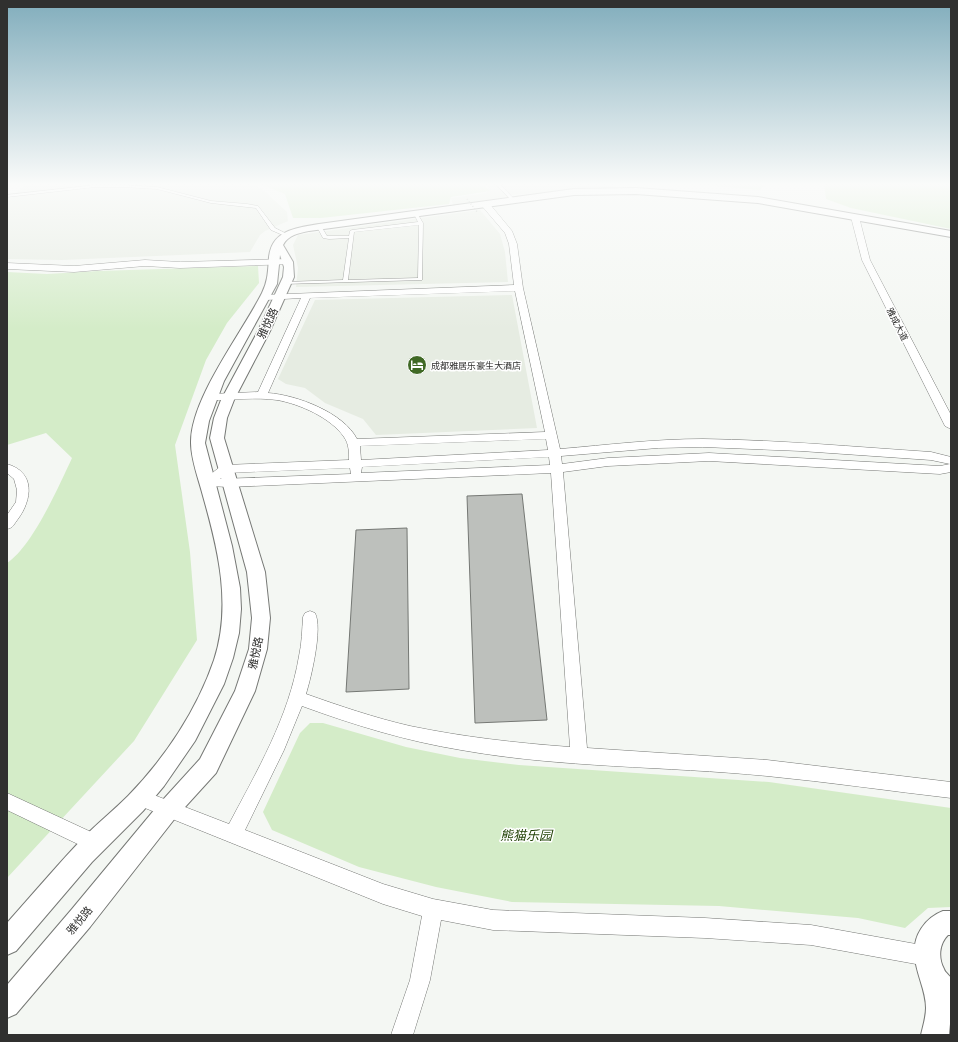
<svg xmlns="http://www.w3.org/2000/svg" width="958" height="1042" viewBox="0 0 958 1042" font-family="'Playfair Display','Noto Sans SC',serif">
<rect width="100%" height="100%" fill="#f4f7f3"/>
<g fill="#e6ece2">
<polygon points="28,183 249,183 262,189 287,212 288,221 265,231 260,235 250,252 62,260 7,259 7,198 10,198"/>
<polygon points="484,183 614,183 612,188 509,195 501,198 453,205 451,198 487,193 488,187"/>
<polygon points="480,210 500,234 505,252 508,282 296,287 298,268 293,245 298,235"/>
<polygon points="512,295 537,428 376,435 363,419 325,403 305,388 286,384 278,379 315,300"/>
</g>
<g fill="#d4ecc8">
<polygon points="258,183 480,183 490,191 451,197 449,204 321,218 293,218 285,194"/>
<polygon points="685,183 764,183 764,185 760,190"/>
<polygon points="824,183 951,183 951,229 851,208 826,199"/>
<path d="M 258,266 L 259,283 L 227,323 L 206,360 L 175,445 L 190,552 L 197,640 L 134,741 L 7,878 L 7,563 C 32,547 59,486 72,458 L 46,433 L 7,445 L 7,272 L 47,274 L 98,271 Z"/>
<polygon points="310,723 323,723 406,747 460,758 519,765 769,782 951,808 951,907 928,908 905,928 858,918 719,906 512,902 436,887 359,867 272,830 263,812 300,733"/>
</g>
<g fill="#bdc0bc" stroke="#757874">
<polygon points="522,494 547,720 475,723 467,496"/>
<polygon points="407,528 409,689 346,692 356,530"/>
</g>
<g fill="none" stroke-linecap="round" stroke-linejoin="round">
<defs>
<g id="service">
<polygon points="495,183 499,183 514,199 514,201 512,201"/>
<polygon points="95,185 123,185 157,187 211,201 247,204 258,206 275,228 289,235 285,236 271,230 256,208 211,203 157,189 123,187 95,187 7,197 7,195"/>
<path d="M 415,213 L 417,213 L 423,223 L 422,280 L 284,284 L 282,283 L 284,282 L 343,280 L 349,238 L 329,239 L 323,238 L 317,227 L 317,226 L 321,226 L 327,236 L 349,236 L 350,231 L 352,230 L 418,222 L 414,214 ZM 419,225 L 418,278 L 348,280 L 354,232 Z"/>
</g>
<g id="minor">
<path d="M 482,202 L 488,202 L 512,231 L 517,244 L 523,288 L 560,449 C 607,445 655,439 703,439 C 779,440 855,447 931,452 L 951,457 L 951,472 L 940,474 L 709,461 L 608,466 L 563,472 L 587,748 L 767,760 L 951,782 L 951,798 C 890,791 829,782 767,776 C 665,766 562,768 461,750 C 406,741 354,725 302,706 L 284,750 L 245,830 L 383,884 L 433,899 L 493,910 L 705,918 L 811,925 L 927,946 L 934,949 L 937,956 L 934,963 L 927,966 L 811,945 L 705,938 L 493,930 L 441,920 L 430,980 L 413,1035 L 391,1035 L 410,980 L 422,916 L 383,904 L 135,804 L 132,798 L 135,792 L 141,790 L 229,824 C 257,771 289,717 299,656 C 302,643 302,630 303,617 L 305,613 L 310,611 L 315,613 C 323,628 311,678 306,694 C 340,706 375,718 410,726 C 463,737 516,743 570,747 L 551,473 L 230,487 L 207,486 L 201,482 L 221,466 L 225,465 L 349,460 C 349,452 349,444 344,437 C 331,418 300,404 277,400 C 256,397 232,400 210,400 L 205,397 L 210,394 L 258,392 L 301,298 L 266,300 L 261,297 L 263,295 L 514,285 L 509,244 L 505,233 L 482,206 ZM 515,291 L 545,432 L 357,439 C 344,413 297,395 268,393 L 310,298 ZM 546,439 L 548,450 L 361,460 L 360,446 ZM 703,447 L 801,451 L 931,460 L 950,464 L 940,466 L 709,453 L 608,458 L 562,464 L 561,456 L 658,448 ZM 549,457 L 550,465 L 361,473 L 362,467 ZM 350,468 L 351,474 L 220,479 L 228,473 Z"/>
<polygon points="852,215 859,217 870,260 951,415 951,429 945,426 862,260 851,217"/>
<polygon points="288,259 291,260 291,264 180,268 145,266 74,272 7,269 7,263 74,266 145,260 180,262"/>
<path d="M 7,464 C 36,472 32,500 18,519 C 14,524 13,528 7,529 L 7,515 L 16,502 L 17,490 L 14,479 L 7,473 Z"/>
<polygon points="7,793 102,837 104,843 102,849 95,852 88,849 7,810"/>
</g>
<g id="tertiary">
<path d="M 636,188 L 758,197 L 951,231 L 951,237 L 758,203 L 636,194 L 574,195 L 309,231 C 299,233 288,235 283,245 L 293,262 L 294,277 L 270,331 L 234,400 L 227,418 L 224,438 L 265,572 L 270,618 L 267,649 L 255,691 L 216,773 L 176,817 L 90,927 L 16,1014 L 7,1018 L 7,985 L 72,909 L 160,803 L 200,759 L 235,691 L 249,649 L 252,618 L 247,572 L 210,438 L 214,418 L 221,400 L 258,331 L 283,277 L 284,267 L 280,255 L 277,284 L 224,381 L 209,421 L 205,443 L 232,546 L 240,588 L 241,609 L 239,633 L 233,658 L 224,684 L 195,741 L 164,786 L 143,811 L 92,862 L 16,951 L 7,955 L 7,923 C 33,894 58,864 85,836 C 99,822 114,810 128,796 C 165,758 197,710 214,660 C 232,605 218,549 203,496 C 199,480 191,460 191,443 C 190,399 242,333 262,293 C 268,281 268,271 269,257 C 272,230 296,228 319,224 L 574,189 Z"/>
<path d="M 943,911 L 951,911 L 951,935 L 948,935 C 939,944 938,958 944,969 C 945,973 950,975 951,979 C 954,989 950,1023 949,1035 L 921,1035 C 923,1026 926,1017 926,1008 C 926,990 916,974 915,957 C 912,936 925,918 943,911 Z"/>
</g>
</defs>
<use href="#service" stroke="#767875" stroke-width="1"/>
<use href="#minor" stroke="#767875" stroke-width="1"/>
<use href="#tertiary" stroke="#767875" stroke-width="2"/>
<use href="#service" fill="#fff" fill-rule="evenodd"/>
<use href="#minor" fill="#fff" fill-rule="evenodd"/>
<use href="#tertiary" fill="#fff" fill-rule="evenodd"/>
<polyline stroke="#a5a7a4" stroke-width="1.5" stroke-dasharray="1 2" stroke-linecap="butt" points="467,199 478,213"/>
</g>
<linearGradient id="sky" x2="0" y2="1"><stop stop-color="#81adbc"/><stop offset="0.56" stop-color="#fafbfa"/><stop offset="1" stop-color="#fafbfa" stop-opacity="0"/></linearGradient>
<rect width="958" height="329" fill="url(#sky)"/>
<defs>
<symbol id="hotel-disc" viewBox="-11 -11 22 22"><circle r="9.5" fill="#406925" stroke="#fff"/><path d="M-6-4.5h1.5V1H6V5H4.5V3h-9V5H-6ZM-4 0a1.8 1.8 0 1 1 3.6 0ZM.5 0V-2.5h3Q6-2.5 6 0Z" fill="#fff"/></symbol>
</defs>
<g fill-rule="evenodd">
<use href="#hotel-disc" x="406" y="354" width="22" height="22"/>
</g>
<g text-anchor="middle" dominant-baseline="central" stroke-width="3" stroke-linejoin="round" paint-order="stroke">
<g font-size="9" fill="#30302f" stroke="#fff">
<text transform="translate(898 324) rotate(63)">雅成大道</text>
</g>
<g font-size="9" fill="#30302f" stroke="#fff" text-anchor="start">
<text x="431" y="365">成都雅居乐豪生大酒店</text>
</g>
<g font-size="11" fill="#30302f" stroke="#fff">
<text transform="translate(267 323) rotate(-65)">雅悦路</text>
<text transform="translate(255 653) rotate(-78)">雅悦路</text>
<text transform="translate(79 920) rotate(-50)">雅悦路</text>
</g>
<g font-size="13" font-style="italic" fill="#1d3e01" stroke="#fff">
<text x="526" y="834">熊猫乐园</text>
</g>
</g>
<rect width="958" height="1042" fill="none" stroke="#30302f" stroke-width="16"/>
</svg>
